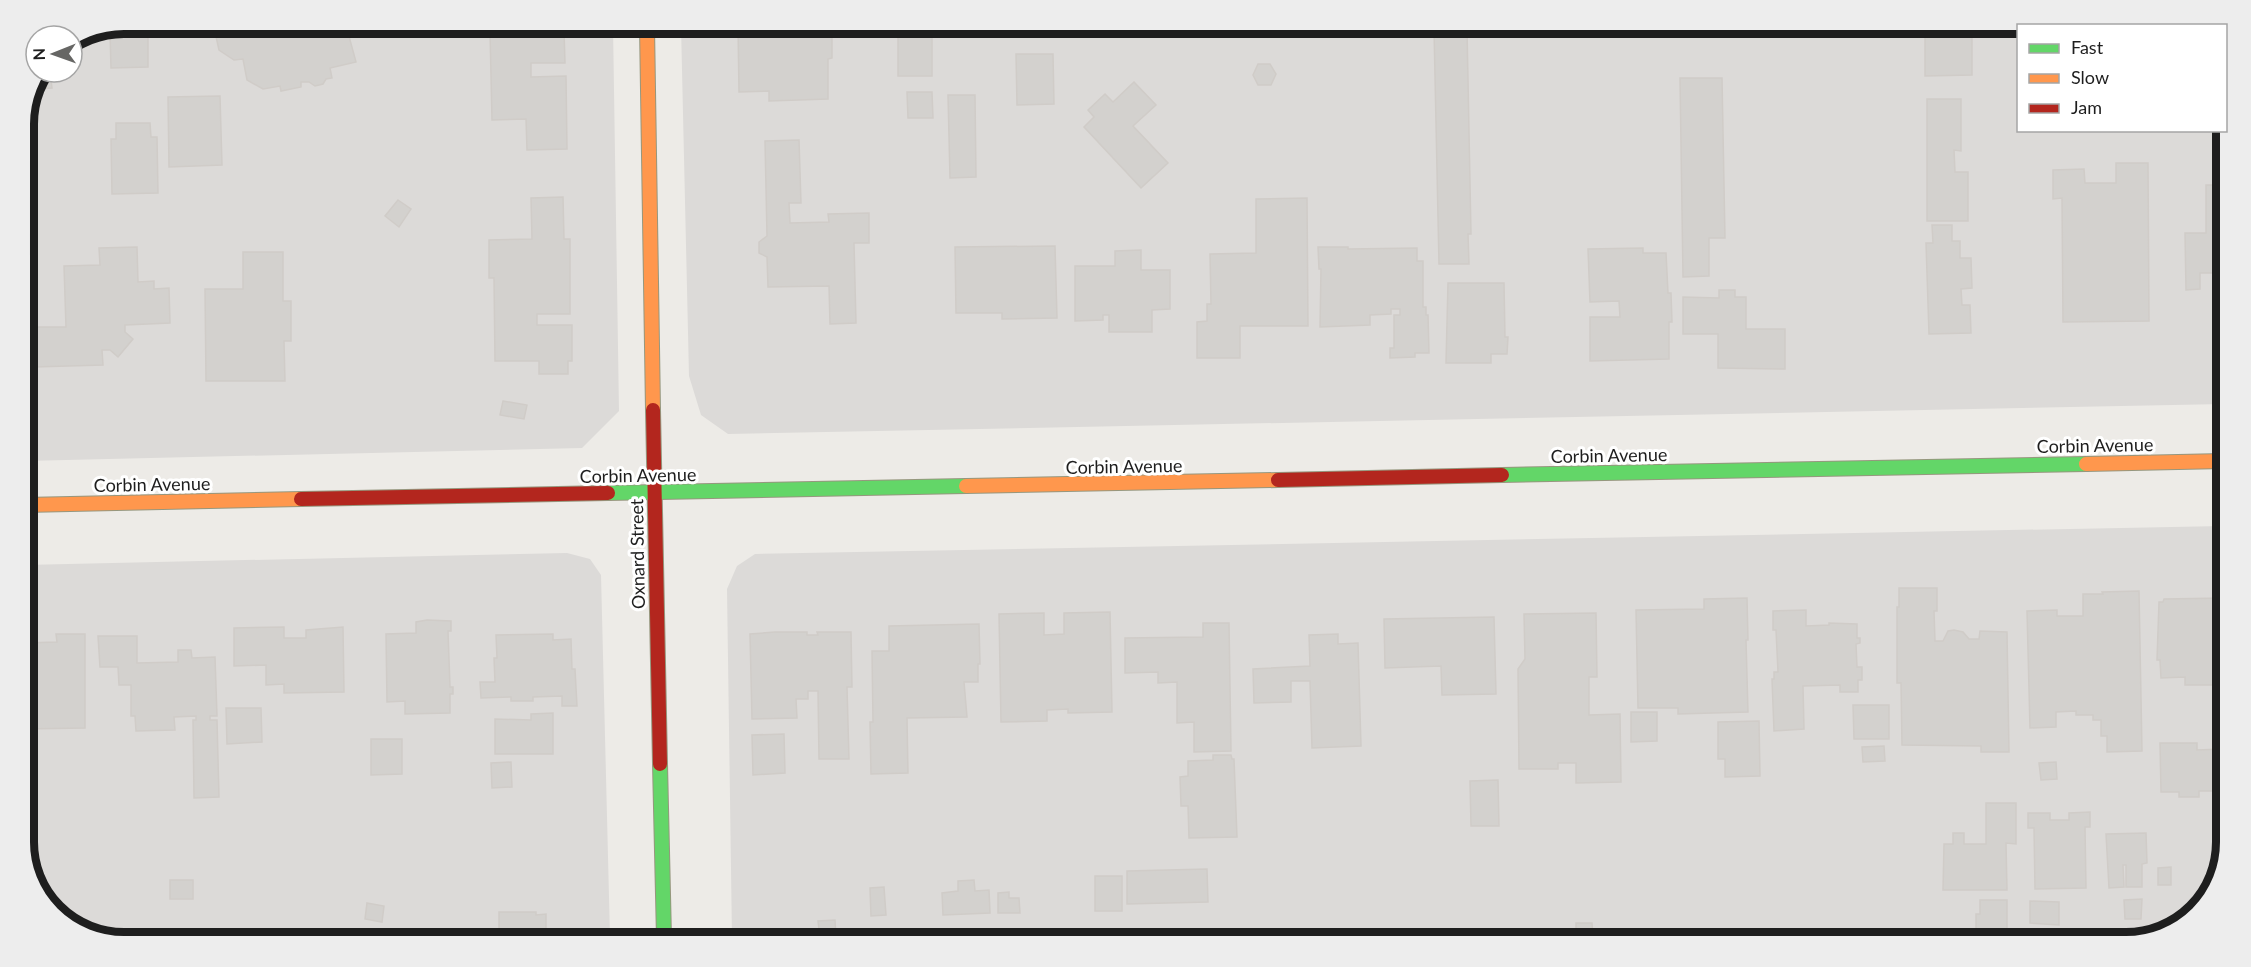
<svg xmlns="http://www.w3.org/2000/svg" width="2251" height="967" viewBox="0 0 2251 967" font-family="Lato,sans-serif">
<rect width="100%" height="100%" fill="#edebe7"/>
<g fill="#dcdad8">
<polygon points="124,24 613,26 619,411 582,448 24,461 24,118 45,72 72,72 72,41 86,32"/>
<polygon points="681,26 2018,31 2018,130 2226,130 2226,115 2227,118 2224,404 728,434 701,415 689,376"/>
<polygon points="2223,526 2219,881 2183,926 2127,943 732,938 727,589 737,566 755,554"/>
<polygon points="567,553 590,559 601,575 610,937 86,935 45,903 24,850 24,565"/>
</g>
<g fill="#d3d1ce" stroke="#d0ccc8" stroke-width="1.5">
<polygon points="220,24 340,25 347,29 356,62 330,68 332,78 326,79 323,84 315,86 309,82 301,82 301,87 281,91 280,86 263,89 247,80 243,59 234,60 219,50 215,32"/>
<polygon points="738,26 827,27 827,31 832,31 832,58 828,59 828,99 769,101 769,91 739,92"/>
<polygon points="1434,29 1467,29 1471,234 1468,234 1469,264 1439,264"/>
<polygon points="564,30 565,63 531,63 531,77 566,76 567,149 527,150 526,119 492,120 490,31"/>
<polygon points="1925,31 1972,31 1972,75 1925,76"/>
<polygon points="110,32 148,32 148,67 111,68"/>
<rect x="898" y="34" width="34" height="42"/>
<polygon points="1016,54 1053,54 1054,104 1017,105"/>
<polygon points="1258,64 1270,64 1276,74 1271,85 1258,85 1253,75"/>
<polygon points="45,72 50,72 52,88 37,89"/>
<polygon points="1680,78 1722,78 1725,238 1709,238 1709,276 1683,277"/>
<polygon points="1134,82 1156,105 1133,126 1168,163 1141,188 1084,127 1094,117 1088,110 1105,94 1113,102"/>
<polygon points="907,92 932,92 933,118 908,118"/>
<polygon points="948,95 975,95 976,177 950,178"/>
<polygon points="220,96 222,165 169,167 168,97"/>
<polygon points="1927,99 1961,99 1961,151 1954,150 1955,172 1968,172 1968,221 1927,221"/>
<polygon points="116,123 150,123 151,137 157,137 158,193 112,194 111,139 116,139"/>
<polygon points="799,140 801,203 789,203 790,223 829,222 828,214 869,213 869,243 854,243 856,323 830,324 829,286 768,287 767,257 759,253 759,242 767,236 765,141"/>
<polygon points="2116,163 2148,163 2149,321 2063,322 2062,198 2053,199 2053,170 2084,169 2085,183 2116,183"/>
<polygon points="2206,185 2226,185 2225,273 2200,273 2200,289 2186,290 2185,233 2206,233"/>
<polygon points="563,197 564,239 570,239 570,314 537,314 537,325 572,325 572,361 568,361 568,374 539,374 539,361 495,361 494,278 489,278 489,240 532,239 531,198"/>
<polygon points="1307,198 1308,326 1240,326 1240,358 1197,358 1197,322 1207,321 1207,304 1211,304 1210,254 1256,253 1256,199"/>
<polygon points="398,200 411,209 399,227 385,216"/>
<polygon points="1932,225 1952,225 1952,241 1960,241 1960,258 1971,258 1972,288 1961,289 1962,305 1970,305 1971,333 1929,334 1926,243 1933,243"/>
<polygon points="1055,246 1057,318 1002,319 1002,313 956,313 955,247"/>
<polygon points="137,247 138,282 154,281 154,289 169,288 170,323 125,325 125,332 133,339 118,357 110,350 102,350 103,365 34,367 33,327 66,327 64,266 100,265 99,248"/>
<polygon points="1318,247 1348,247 1348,249 1417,248 1417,261 1423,261 1423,307 1426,307 1426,315 1428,315 1429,353 1415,353 1415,357 1390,358 1390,348 1394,348 1394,315 1400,315 1400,309 1391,309 1391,314 1370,315 1370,325 1320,327 1321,269 1319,269"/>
<polygon points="1643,248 1643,253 1666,253 1668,293 1671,293 1672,322 1669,322 1669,359 1590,361 1590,317 1620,317 1619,301 1590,302 1588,249"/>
<polygon points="1141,250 1141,270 1170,270 1170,309 1152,310 1152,332 1109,332 1109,315 1103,315 1103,320 1075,321 1075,266 1115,266 1115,251"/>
<polygon points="243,252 283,252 283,301 291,301 291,341 284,341 285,381 206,381 205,289 243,289"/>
<polygon points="1448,283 1504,283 1505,337 1508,337 1507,354 1491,354 1491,363 1446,363"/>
<polygon points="1719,290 1735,290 1735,297 1746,297 1746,329 1785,329 1785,369 1718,368 1718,334 1683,334 1683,297 1719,298"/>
<polygon points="503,401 527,405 524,419 500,415"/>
<polygon points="1899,588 1937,588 1937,611 1934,611 1935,641 1943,641 1948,631 1954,630 1963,632 1969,639 1979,639 1980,631 2007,632 2009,752 1981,752 1981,746 1902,745 1901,683 1897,683 1897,607 1899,607"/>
<polygon points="2139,591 2142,751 2107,752 2107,736 2101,736 2101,720 2093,720 2093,715 2076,715 2076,711 2056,712 2056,727 2030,728 2027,611 2057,610 2057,616 2083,616 2083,594 2103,594 2102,592"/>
<polygon points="1747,598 1748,640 1746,640 1748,712 1678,714 1678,708 1638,708 1636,610 1704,609 1704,599"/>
<polygon points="2222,598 2221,677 2217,677 2217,685 2185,685 2185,677 2161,678 2160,660 2157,660 2159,602 2163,602 2164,599"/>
<polygon points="1806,610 1806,626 1829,625 1829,623 1857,624 1857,638 1860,638 1860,643 1856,644 1857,667 1862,667 1862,680 1858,680 1858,692 1840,692 1840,685 1803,686 1804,729 1774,731 1772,679 1774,679 1774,672 1778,672 1776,630 1773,630 1773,611"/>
<polygon points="1110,612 1112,712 1068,713 1068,709 1047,710 1047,721 1001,722 999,614 1044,613 1044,635 1064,634 1064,613"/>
<polygon points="1596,613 1597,677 1589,677 1589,715 1620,714 1621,782 1576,783 1576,763 1558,763 1558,769 1519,769 1518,669 1525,659 1524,614"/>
<polygon points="1494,617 1496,694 1442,695 1441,666 1385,668 1384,619"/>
<polygon points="427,620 451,621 451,631 448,631 450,687 453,687 453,694 450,694 450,713 405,714 405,701 387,702 386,634 416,633 416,622"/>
<polygon points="1203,623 1229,623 1231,751 1194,752 1194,722 1177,723 1177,682 1158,683 1158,672 1125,673 1125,638 1203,637"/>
<polygon points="979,624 980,664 978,664 978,682 964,682 967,717 907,718 908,773 871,774 870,722 873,722 872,651 889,651 889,626"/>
<polygon points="284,627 284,638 306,638 306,630 343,627 344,692 284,693 284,684 266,685 266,665 234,666 234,628"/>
<polygon points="775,632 807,632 807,635 818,635 817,632 851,632 852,687 847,687 849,759 819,759 818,691 808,691 808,699 796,699 797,718 752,719 750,634"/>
<polygon points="56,634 85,634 85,728 24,729 24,643 57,642"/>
<polygon points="553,634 553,640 571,639 572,669 575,669 577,706 562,706 562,696 533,697 533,701 511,701 511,697 481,698 480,682 495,682 494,658 497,658 496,635"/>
<polygon points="1338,634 1338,644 1358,643 1361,746 1312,748 1310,681 1291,681 1291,702 1254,703 1253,669 1310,666 1309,635"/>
<polygon points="98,636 137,636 137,663 178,662 178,650 191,650 192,658 215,657 217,716 210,716 210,720 217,720 219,797 194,798 193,720 196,720 196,716 174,717 175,730 136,731 135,716 131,716 131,685 119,685 118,667 100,667"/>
<polygon points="1853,705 1889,705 1889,739 1854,739"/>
<polygon points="226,708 261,708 262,742 227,744"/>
<polygon points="1631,712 1657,712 1657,741 1631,742"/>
<polygon points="553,713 553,754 495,754 495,719 531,720 531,714"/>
<polygon points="1759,721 1760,776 1725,777 1725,759 1718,759 1718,722"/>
<polygon points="784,734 785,773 753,775 752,735"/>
<polygon points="371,739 402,739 402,774 371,775"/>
<polygon points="2160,743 2197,743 2197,750 2221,749 2220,791 2199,791 2199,797 2179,797 2179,792 2161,792"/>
<polygon points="1884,746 1885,761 1863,762 1862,747"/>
<polygon points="1213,755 1231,755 1232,759 1234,759 1237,837 1189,838 1188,806 1181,806 1180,777 1188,776 1188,761 1213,760"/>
<polygon points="511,762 512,787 492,788 491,763"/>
<polygon points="2056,762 2057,779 2041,780 2039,763"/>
<polygon points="1498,780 1499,826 1471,826 1470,781"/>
<polygon points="1986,803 2016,803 2016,844 2006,843 2007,890 1943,890 1944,844 1953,844 1953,833 1964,833 1964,844 1986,844"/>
<polygon points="2090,812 2090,827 2085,827 2086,888 2035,889 2034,828 2028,828 2028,813 2050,813 2050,820 2069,820 2069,813"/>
<polygon points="2146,833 2147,863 2142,864 2142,887 2126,887 2126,865 2123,865 2124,887 2109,888 2106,834"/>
<polygon points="2171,867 2171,885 2158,885 2158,868"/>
<polygon points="1207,869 1208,902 1127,904 1127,871"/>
<rect x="1095" y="876" width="27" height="35"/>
<rect x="170" y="880" width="23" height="19"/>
<polygon points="974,880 975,891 989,890 990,913 943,915 942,893 958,891 958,881"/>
<polygon points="884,887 886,915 871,916 870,888"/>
<polygon points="1009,892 1009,898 1019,898 1020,913 998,913 998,893"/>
<polygon points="2197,893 2209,893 2197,908"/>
<polygon points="2142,899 2141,919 2125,919 2124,900"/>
<polygon points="1980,900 2007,900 2007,943 1968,942 1970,935 1976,936 1976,914 1980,914"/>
<polygon points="2030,901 2059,902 2059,925 2030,923"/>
<polygon points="367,903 384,906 382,922 365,919"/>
<polygon points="499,912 536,912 536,915 546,914 546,937 499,937"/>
<polygon points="835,920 836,937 820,938 818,921"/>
<polygon points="1576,923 1592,923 1593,938 1576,938"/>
</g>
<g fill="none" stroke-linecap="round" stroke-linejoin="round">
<defs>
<g id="fast">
<polyline points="1502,475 2086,464"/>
<polyline points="608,493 966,486"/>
<polyline points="660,764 664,938"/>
</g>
<g id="slow">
<polyline points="647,26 653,410"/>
<polyline points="2086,464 2224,461"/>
<polyline points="966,486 1278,480"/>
<polyline points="24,505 301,499"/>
</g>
<g id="jam">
<polyline points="653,410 660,764"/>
<polyline points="1278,480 1502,475"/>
<polyline points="301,499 608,493"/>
</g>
</defs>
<use href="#fast" stroke="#96977e" stroke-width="16"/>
<use href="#slow" stroke="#96977e" stroke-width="16"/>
<use href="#jam" stroke="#96977e" stroke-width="16"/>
<use href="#fast" stroke="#63d668" stroke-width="14"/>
<use href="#slow" stroke="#ff974d" stroke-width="14"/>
<use href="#jam" stroke="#b3261e" stroke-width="14"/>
</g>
<g text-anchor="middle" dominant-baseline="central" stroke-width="6" stroke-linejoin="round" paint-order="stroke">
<g font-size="18" fill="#1e1e1e" stroke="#fff">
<text transform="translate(2095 445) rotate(-1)">Corbin Avenue</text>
<text transform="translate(1609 455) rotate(-1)">Corbin Avenue</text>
<text transform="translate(1124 466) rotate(-1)">Corbin Avenue</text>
<text transform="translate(638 475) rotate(-1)">Corbin Avenue</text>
<text transform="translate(152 484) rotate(-1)">Corbin Avenue</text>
<text transform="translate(637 554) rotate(-91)">Oxnard Street</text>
</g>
</g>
<path d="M0 0H2251V967H0ZM124 34H2126A90 90 0 0 1 2216 124V842A90 90 0 0 1 2126 932H124A90 90 0 0 1 34 842V124A90 90 0 0 1 124 34Z" fill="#ededed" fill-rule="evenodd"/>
<path fill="none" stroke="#1e1e1e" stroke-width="8" d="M124 34H2126A90 90 0 0 1 2216 124V842A90 90 0 0 1 2126 932H124A90 90 0 0 1 34 842V124A90 90 0 0 1 124 34Z"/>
<rect x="2017" y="24" width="210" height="108" fill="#ffffff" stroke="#a5a5a5" stroke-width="1.5"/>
<rect x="2029" y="44" width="30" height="9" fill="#63d668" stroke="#a5a5a5" stroke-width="1.5"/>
<text x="2071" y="54" font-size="18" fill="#1e1e1e">Fast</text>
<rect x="2029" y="74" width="30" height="9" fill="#ff974d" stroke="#a5a5a5" stroke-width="1.5"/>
<text x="2071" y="84" font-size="18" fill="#1e1e1e">Slow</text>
<rect x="2029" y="104" width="30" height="9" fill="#b3261e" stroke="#a5a5a5" stroke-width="1.5"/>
<text x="2071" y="114" font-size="18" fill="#1e1e1e">Jam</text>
<g transform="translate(54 54) rotate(269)"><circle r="28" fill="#ffffff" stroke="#a5a5a5" stroke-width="1.5"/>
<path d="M0-4.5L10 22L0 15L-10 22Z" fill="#666664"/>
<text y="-9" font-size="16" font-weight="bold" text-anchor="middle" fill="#1e1e1e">N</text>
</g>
</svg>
